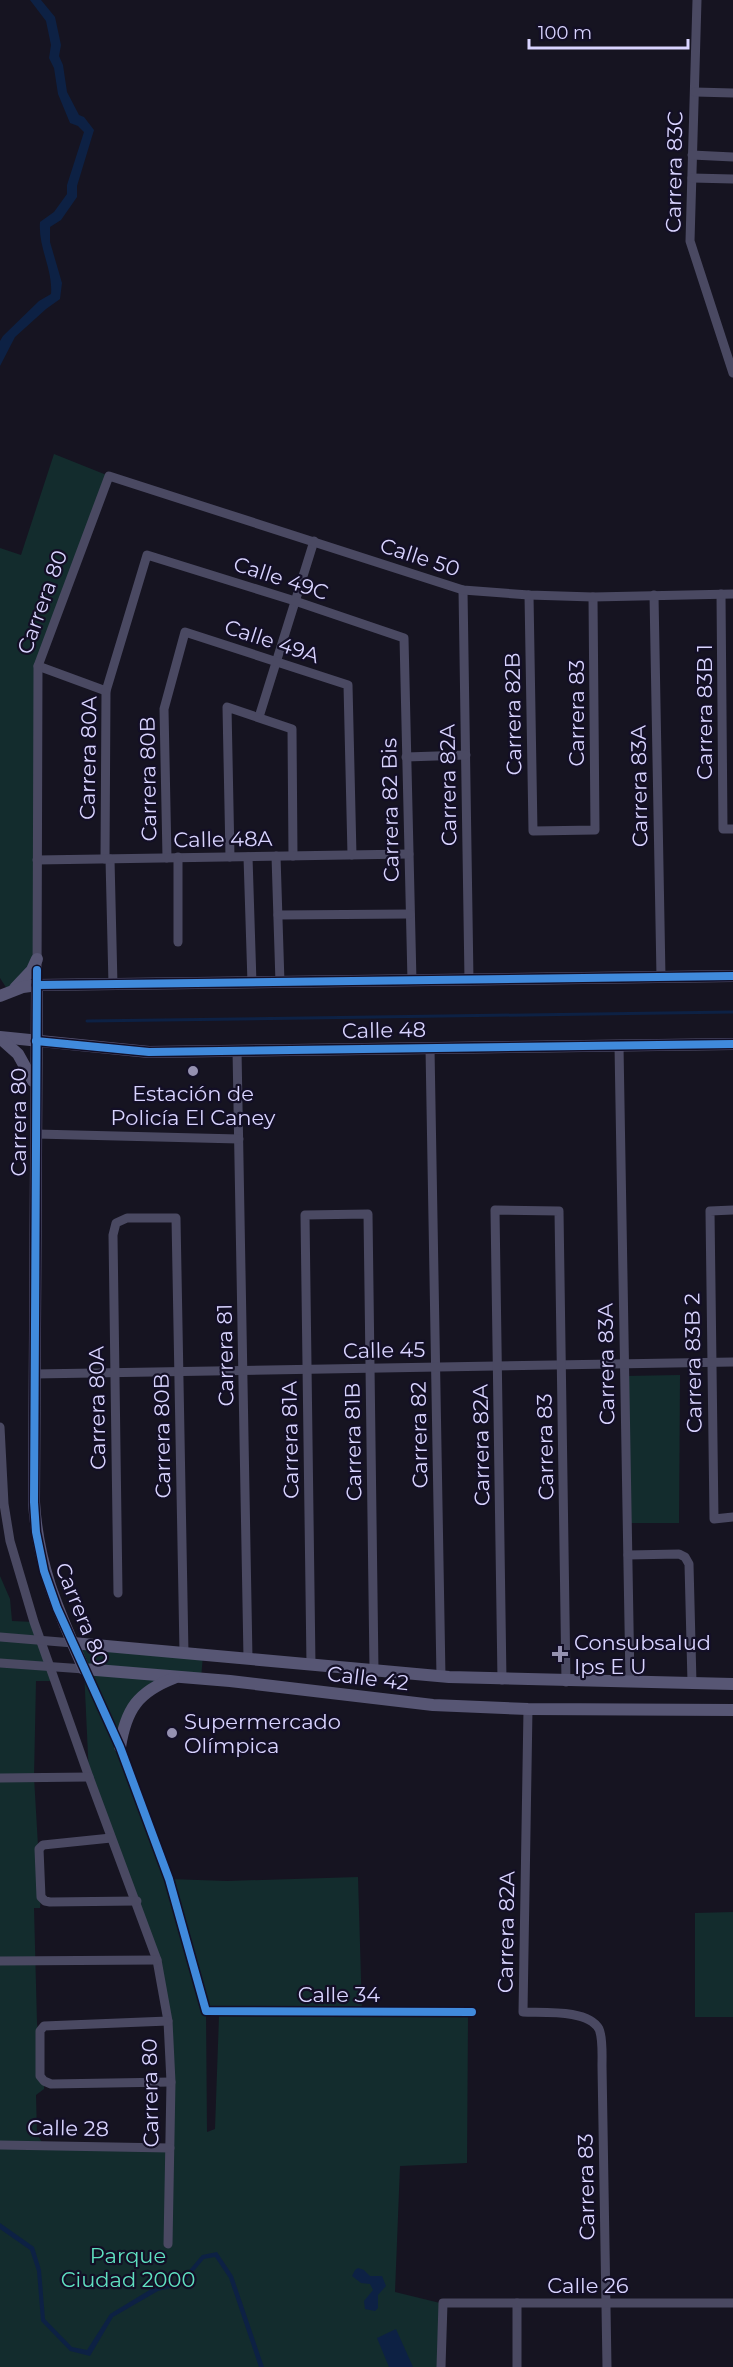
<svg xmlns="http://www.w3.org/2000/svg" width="733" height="2367" viewBox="0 0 733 2367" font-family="Montserrat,sans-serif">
<rect width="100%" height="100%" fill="#161421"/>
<g fill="#132c2d">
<polygon points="54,454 109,476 38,666 37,959 9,992 0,978 0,548 21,555"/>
<polygon points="680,1375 679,1523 627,1523 625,1376"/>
<polygon points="0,1576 10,1599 12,1621 34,1622 55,1681 36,1681 34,1777 41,1897 40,1908 34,1908 37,2023 44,2081 44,2089 36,2095 37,2134 44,2146 170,2148 171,2082 157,1960 89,1777 84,1669 73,1643 203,1655 201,1679 176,1677 135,1702 120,1747 169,1879 227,1881 358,1877 362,2012 206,2011 207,2132 215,2129 219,2016 468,2016 467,2163 400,2166 395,2292 440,2303 440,2367 0,2367"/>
<polygon points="733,1912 733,2017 695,2017 695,1913"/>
</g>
<g fill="#0d2144">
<path d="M 30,0 L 41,0 L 55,17 L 61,45 L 59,56 L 63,65 L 67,92 L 79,115 L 84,117 L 94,130 L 77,186 L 77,197 L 61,220 L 50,227 L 50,242 L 62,283 L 60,299 L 46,309 L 15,337 L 0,366 L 0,341 L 3,336 L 39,301 L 51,294 C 53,269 38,248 40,222 L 54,212 L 67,194 L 67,185 L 84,132 L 78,126 L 70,123 L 58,94 L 54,68 L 49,58 L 51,45 L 46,21 Z"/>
<polygon points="0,2223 34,2247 41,2270 45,2319 72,2347 87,2350 110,2314 156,2286 180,2281 202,2255 217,2252 233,2276 264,2367 259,2367 229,2278 215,2257 204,2259 182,2285 158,2291 113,2317 90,2356 70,2351 41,2321 37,2271 30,2250 0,2229"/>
<polygon points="358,2268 364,2270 370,2276 382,2276 386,2286 378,2295 378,2308 375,2311 365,2309 364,2301 373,2290 370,2284 361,2283 352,2276 355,2270"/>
<polygon points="396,2329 413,2367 389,2367 377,2338"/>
</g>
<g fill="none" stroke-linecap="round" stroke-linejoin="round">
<polyline stroke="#0d2144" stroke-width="3" points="87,1021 733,1012"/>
<g stroke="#4a4962" stroke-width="9">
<polyline points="697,0 690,241 733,373"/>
<polyline points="695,92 733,93"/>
<polyline points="692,155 733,157"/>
<polyline points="692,178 733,179"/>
<polyline points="463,590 469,980"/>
<polyline points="721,594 723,829 733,829"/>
<polyline points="529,595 533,831 595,830 593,597"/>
<polyline points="654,595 661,977"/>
<polyline points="38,666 106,691"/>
<polyline points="259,717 314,541"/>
<polyline points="406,757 466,755"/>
<polyline points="276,856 280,983"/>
<polyline points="230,857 227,707 292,729 293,856"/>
<polyline points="248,857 252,983"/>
<polyline points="167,858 164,709 185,632 348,685 352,855"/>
<polyline points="105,859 106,691 147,555 295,601 404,638 412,981"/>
<polyline points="110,859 113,985"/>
<polyline points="37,860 409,854"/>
<polyline points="278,915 410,914"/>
<polyline points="178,942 178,857"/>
<polyline points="37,985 38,666 109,476 463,590 529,595 593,597 733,594"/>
<polyline points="619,1046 630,1682"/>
<polyline points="430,1048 441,1677"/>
<polyline points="237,1050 248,1659"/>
<polyline points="36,1134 239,1139"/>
<polyline points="733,1210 710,1211 714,1519 733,1517"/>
<polyline points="35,1374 733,1362"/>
<polyline points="0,1427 4,1504 10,1541 34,1622 89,1777 157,1960 168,2021 171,2082 168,2244"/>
<polyline points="628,1555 679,1554 685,1557 689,1564 692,1683"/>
<polyline points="118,1593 113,1235 116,1223 127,1218 176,1218 184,1653"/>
<polyline points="0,1637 73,1643"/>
<polyline points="0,1663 84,1669 120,1747 169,1879 206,2011 472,2012"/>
<polyline points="311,1665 305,1215 368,1214 374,1670"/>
<polyline points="502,1680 495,1210 559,1211 566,1682"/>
<path d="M 528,1709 L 523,2012 C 543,2013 588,2009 599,2029 C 603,2038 602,2055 602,2066 L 607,2367"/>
<polyline points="0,1778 89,1777"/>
<polyline points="111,1838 43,1845 39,1849 41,1897 45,1901 50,1902 137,1901"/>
<polyline points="0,1961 157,1960"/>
<polyline points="168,2021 44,2026 40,2031 40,2076 44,2081 51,2084 171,2082"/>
<polyline points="0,2145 170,2148"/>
<polyline points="517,2303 517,2367"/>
<polyline points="441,2367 443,2303 733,2303"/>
</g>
<g stroke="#575674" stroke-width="12">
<path d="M 37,985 L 34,1502 C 38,1567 58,1610 84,1669 L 230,1681 L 433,1705 L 528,1709 L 733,1710"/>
<polyline points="15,988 32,970 37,959"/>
<polyline points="0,996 23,987 37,985 733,976"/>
<polyline points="0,1037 149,1052 733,1044"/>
<polyline points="1,1039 18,1054 33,1081"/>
<polyline points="73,1643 449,1677 733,1684"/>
<path d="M 120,1747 C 126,1709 138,1692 174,1678"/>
</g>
<defs>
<g id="cycleway">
<polyline points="37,970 34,1502 36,1532 44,1571 57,1608 120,1747 169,1879 206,2011 472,2012"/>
<polyline points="37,985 733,976"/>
<polyline points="36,1041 149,1052 733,1044"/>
</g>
</defs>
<use href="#cycleway" stroke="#130f26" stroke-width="11"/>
<use href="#cycleway" stroke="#408adc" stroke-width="8"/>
</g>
<g fill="#9591b1" stroke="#130f26" stroke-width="2">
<circle cx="193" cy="1071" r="6"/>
<path d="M557 1645h6v6h6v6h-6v6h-6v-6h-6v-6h6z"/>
<circle cx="172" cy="1733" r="6"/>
</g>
<g text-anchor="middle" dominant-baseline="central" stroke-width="4.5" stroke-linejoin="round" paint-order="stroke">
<g font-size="21" fill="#d9d4ff" stroke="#130f26">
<text transform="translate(674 172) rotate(-89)">Carrera 83C</text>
<text transform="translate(420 557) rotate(18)">Calle 50</text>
<text transform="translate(281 578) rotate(18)">Calle 49C</text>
<text transform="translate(42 602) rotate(-70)">Carrera 80</text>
<text transform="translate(272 641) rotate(18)">Calle 49A</text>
<text transform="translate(704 712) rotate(-90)">Carrera 83B 1</text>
<text transform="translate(576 713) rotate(-90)">Carrera 83</text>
<text transform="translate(513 714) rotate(-91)">Carrera 82B</text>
<text transform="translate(88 758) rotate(-89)">Carrera 80A</text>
<text transform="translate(148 779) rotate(-91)">Carrera 80B</text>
<text transform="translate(448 785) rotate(-91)">Carrera 82A</text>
<text transform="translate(639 786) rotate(-91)">Carrera 83A</text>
<text transform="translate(390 810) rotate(-91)">Carrera 82 Bis</text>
<text transform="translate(223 839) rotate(-1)">Calle 48A</text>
<text transform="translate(384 1030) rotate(-1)">Calle 48</text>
<text transform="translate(18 1122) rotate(-90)">Carrera 80</text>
<text transform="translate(384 1350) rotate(-1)">Calle 45</text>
<text transform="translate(225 1355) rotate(-91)">Carrera 81</text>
<text transform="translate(693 1363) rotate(-91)">Carrera 83B 2</text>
<text transform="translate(606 1364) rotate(-91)">Carrera 83A</text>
<text transform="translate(97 1408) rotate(-91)">Carrera 80A</text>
<text transform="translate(419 1435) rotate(-91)">Carrera 82</text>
<text transform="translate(162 1436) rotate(-91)">Carrera 80B</text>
<text transform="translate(290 1440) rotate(-91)">Carrera 81A</text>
<text transform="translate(353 1442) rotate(-91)">Carrera 81B</text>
<text transform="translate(481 1445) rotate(-91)">Carrera 82A</text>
<text transform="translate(545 1447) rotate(-91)">Carrera 83</text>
<text transform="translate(82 1614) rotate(68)">Carrera 80</text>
<text transform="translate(368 1678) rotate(7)">Calle 42</text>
<text transform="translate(506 1932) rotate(-89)">Carrera 82A</text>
<text x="339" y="1994">Calle 34</text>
<text transform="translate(150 2093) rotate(-91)">Carrera 80</text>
<text transform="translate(68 2128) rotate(1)">Calle 28</text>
<text transform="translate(586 2187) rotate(-91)">Carrera 83</text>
<text x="588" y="2285">Calle 26</text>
</g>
<g font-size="21" fill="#d9d4ff" stroke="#130f26" text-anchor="start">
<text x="193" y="1093" text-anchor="middle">Estación de<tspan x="193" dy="24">Policía El Caney</tspan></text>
<text x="574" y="1642">Consubsalud<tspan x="574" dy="24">Ips E U</tspan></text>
<text x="184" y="1721">Supermercado<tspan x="184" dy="24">Olímpica</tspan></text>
</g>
<g font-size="21" fill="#5fe0c0" stroke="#130f26">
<text x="128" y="2255">Parque<tspan x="128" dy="24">Ciudad 2000</tspan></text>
</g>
</g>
<path d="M529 39v9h159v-9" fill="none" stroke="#d9d4ff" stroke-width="3"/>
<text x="538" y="39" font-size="18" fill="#d9d4ff" stroke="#130f26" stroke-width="4.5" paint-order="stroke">100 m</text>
</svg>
